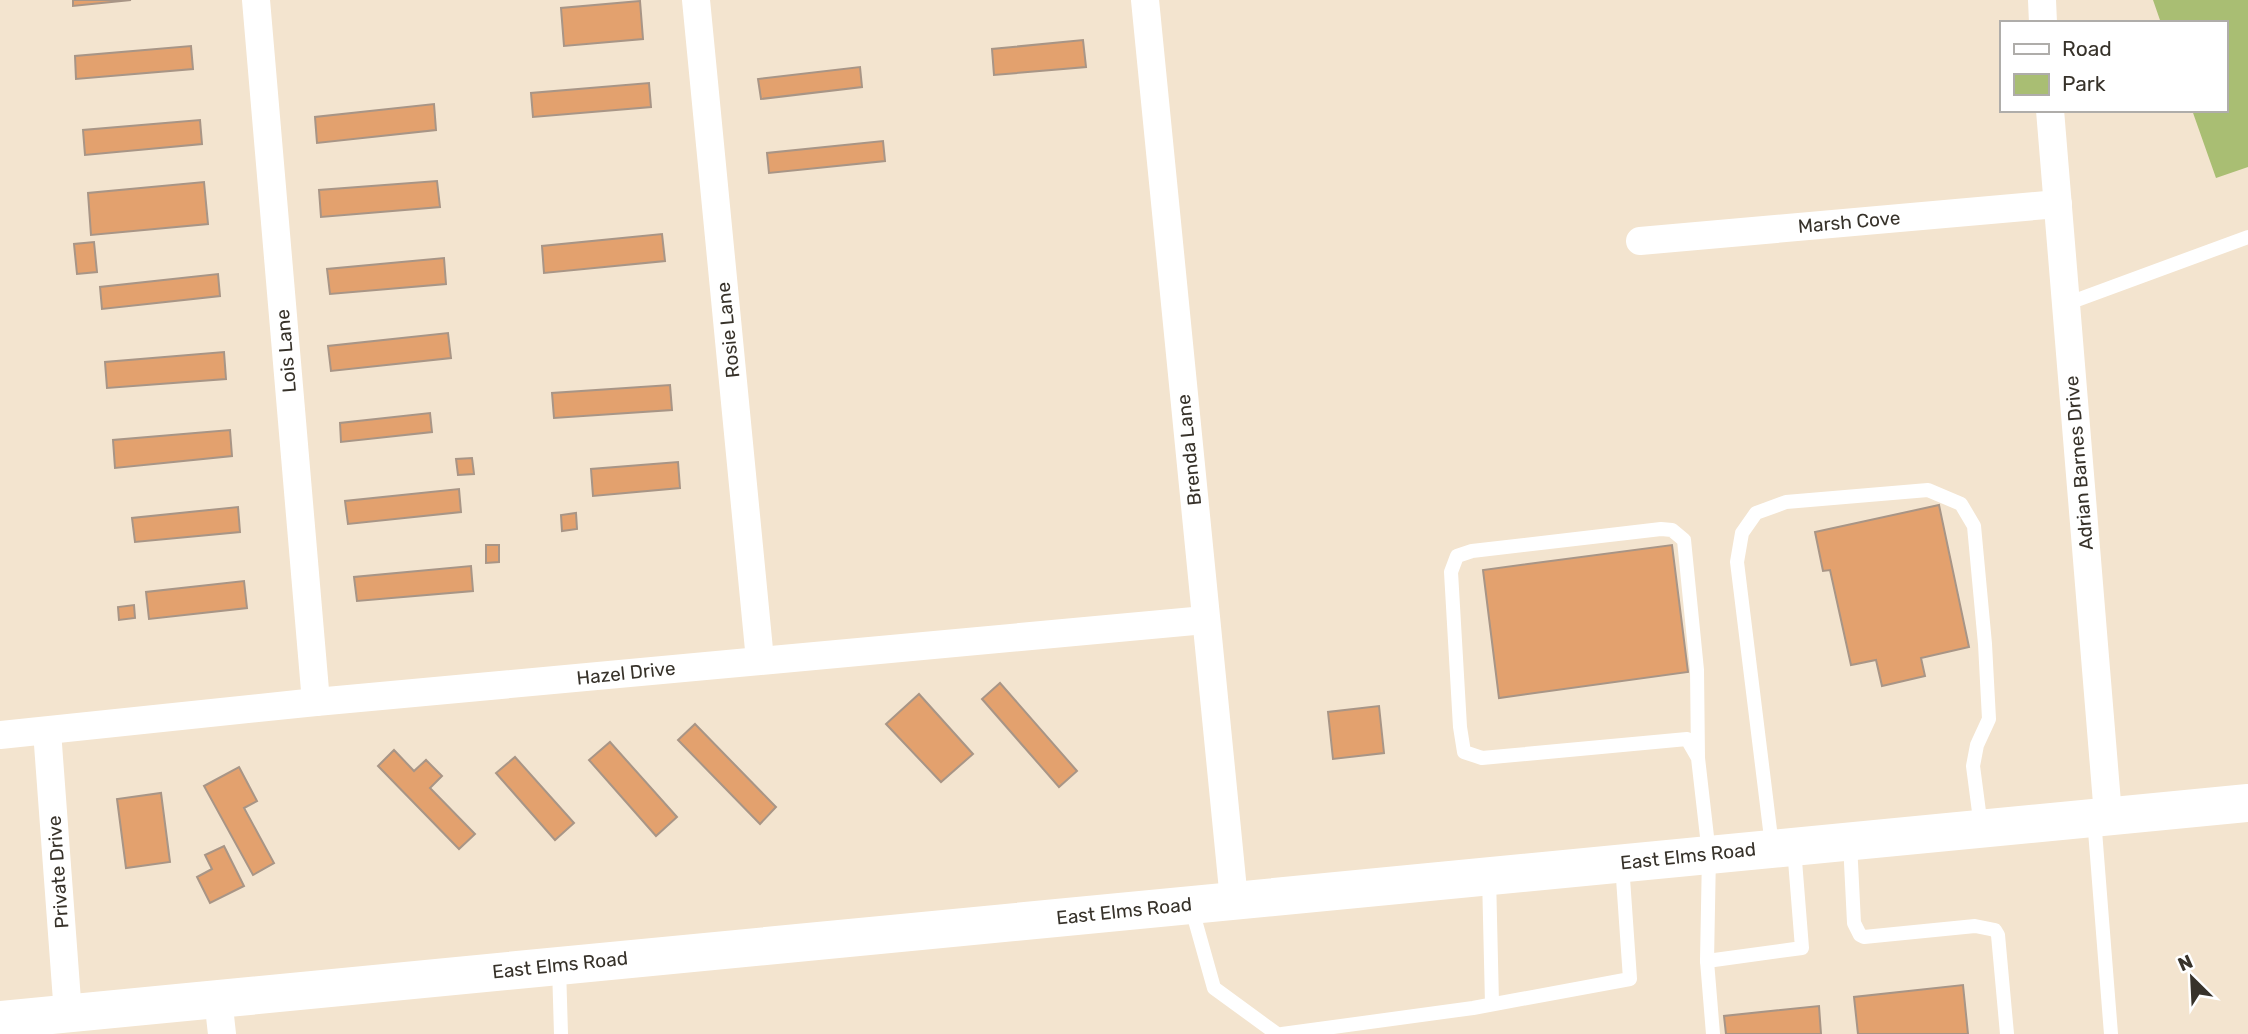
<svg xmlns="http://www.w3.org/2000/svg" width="2248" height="1034" viewBox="0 0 2248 1034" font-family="Rubik,sans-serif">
<rect width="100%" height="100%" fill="#f3e4cf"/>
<polygon fill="#a9be73" points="2153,0 2248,0 2248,167 2216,178 2192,110 2225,110 2225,23 2161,23"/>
<g fill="#e3a16e" stroke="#a89586" stroke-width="2">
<polygon points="73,0 131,0 73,6"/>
<polygon points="640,1 643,39 564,46 561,8"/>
<polygon points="1083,40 1086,67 994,75 992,49"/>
<polygon points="191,46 193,69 76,79 75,56"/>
<polygon points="860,67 862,87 761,99 758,79"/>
<polygon points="649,83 651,107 533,117 531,93"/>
<polygon points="434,104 436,130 317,143 315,117"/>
<polygon points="200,120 202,144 85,155 83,130"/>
<polygon points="883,141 885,161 769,173 767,153"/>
<polygon points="437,181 440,207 321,217 319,190"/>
<polygon points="204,182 208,224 91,235 88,193"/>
<polygon points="662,234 665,261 544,273 542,246"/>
<polygon points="94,242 97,272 77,274 74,244"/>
<polygon points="444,258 446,284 330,294 327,269"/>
<polygon points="218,274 220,296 102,309 100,287"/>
<polygon points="448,333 451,358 331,371 328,346"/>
<polygon points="224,352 226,379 107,388 105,362"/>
<polygon points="670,385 672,410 554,418 552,393"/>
<polygon points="430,413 432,432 341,442 340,423"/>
<polygon points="230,430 232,456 115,468 113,440"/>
<polygon points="472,458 474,474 458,475 456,459"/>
<polygon points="678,462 680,488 593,496 591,469"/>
<polygon points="459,489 461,512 348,524 345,501"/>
<polygon points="1939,505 1969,647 1921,658 1925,676 1882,686 1876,660 1851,665 1830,570 1823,571 1815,532"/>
<polygon points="238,507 240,532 135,542 132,518"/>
<polygon points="576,513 577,529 562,531 561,515"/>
<polygon points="486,545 499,545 499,562 486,563"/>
<polygon points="1672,545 1688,672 1499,698 1483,570"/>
<polygon points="471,566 473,591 357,601 354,577"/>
<polygon points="244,581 247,608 149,619 146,592"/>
<polygon points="134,605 135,618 119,620 118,607"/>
<polygon points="1000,683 1077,771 1059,787 982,699"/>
<polygon points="919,694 973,754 941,782 886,724"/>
<polygon points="1379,706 1384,753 1333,759 1328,712"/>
<polygon points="695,724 776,807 760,824 678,740"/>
<polygon points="610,742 677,817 656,836 589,760"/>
<polygon points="394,750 414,771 426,760 442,776 430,788 475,834 459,849 378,766"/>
<polygon points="515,757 574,823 555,840 496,773"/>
<polygon points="239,767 257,801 244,808 274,863 253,875 204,786"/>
<polygon points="161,793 170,862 126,868 117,799"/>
<polygon points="224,846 244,886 210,903 197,877 212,869 205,855"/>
<polygon points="1963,985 1968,1034 1858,1034 1854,997"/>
<polygon points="1819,1006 1821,1034 1726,1034 1724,1016"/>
</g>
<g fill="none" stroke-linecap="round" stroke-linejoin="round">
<g stroke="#fff" stroke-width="14">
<polyline points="2066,304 2248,237"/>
<polyline points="1698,758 1697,670 1684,540 1672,530 1661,529 1472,551 1457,556 1451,572 1460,727 1464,752 1482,758 1687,739 1698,758 1709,854 1707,961 1802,948 1794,848"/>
<polyline points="2094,818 2111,1034"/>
<polyline points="1850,843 1854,923 1860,935 1864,937 1975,926 1995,930 1998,935 2007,1034"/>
<polyline points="1772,846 1737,562 1742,533 1756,513 1786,502 1928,490 1961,504 1974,526 1985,644 1989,719 1977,745 1973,766 1981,827"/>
<polyline points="1489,876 1492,1004"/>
<polyline points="1191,906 1214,988 1277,1034"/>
<polyline points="1707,961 1713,1034"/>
<polyline points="559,967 561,1034"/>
<polyline points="1282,1034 1473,1008 1630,979 1622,864"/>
</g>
<g stroke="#fff" stroke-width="28">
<polyline points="256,0 316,702"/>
<polyline points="696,0 760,660"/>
<polyline points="1145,0 1234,900"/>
<polyline points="2042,0 2043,23"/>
<polyline points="2050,110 2108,815"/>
<polyline points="1640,241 2058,204"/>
<polyline points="47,731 68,1014"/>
<polyline points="0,735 316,702 1205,620"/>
<polyline points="218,998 222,1034"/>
</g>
<polyline stroke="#fff" stroke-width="38" points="0,1020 2248,803"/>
</g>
<g text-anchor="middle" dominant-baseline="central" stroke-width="5" stroke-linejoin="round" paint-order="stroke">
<g font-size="19" fill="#37322a" stroke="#fff">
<text transform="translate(1849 222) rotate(-5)">Marsh Cove</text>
<text transform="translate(728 330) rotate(-96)">Rosie Lane</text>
<text transform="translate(286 351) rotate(-95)">Lois Lane</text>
<text transform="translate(1189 450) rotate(-96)">Brenda Lane</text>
<text transform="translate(2079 463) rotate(-95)">Adrian Barnes Drive</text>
<text transform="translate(626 673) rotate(-6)">Hazel Drive</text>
<text transform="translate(1688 856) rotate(-6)">East Elms Road</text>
<text transform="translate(58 872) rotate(-94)">Private Drive</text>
<text transform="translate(1124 911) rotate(-6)">East Elms Road</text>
<text transform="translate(560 965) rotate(-6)">East Elms Road</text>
</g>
</g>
<rect x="2000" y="21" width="228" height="91" fill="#ffffff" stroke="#afadaa" stroke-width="2"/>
<rect x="2014" y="44" width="35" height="10" fill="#ffffff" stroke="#afadaa" stroke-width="2"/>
<text x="2062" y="56" font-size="21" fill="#37322a">Road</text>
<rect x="2014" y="74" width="35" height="21" fill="#a9be73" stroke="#afadaa" stroke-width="2"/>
<text x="2062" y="91" font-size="21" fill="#37322a">Park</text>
<g transform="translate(2192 978) rotate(336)" stroke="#ffffff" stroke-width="5" paint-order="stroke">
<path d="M0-5L12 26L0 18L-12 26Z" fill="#37322a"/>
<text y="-10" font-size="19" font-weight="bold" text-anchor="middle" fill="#37322a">N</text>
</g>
</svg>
